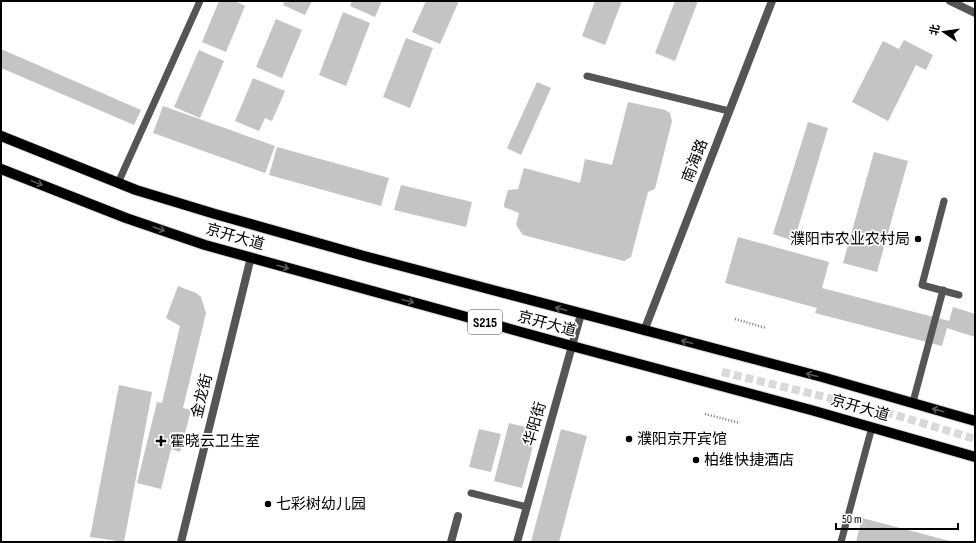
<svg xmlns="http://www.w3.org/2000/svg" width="976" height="543" viewBox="0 0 976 543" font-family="'Sofia Sans Condensed','Noto Sans SC',sans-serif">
<rect width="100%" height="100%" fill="#fff"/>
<g fill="#c4c4c4">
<polygon points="219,1 235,1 245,6 226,52 202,42"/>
<polygon points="285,1 312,1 305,15 283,5"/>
<polygon points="352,1 382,1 375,17 350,6"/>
<polygon points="426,1 459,1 440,44 412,32"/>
<polygon points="595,1 622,1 605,45 582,36"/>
<polygon points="675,1 698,1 675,61 655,53"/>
<polygon points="343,12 370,23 346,86 319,75"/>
<polygon points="276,19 302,30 282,78 256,67"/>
<polygon points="406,38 433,48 410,108 383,97"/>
<polygon points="904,40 933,55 926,70 916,65 888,121 852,102 883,41 899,49"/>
<polygon points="1,49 141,110 134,125 1,68"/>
<polygon points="199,50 224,61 200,118 174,107"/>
<polygon points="253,78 285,91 272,121 265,118 259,131 235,121"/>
<polygon points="537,82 551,88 521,155 507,148"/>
<polygon points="628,102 665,110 670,113 672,121 655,189 648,192 631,257 624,261 523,235 516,225 519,213 504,207 504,204 508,190 518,189 524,168 580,183 585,159 612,165"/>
<polygon points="163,106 275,146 265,173 153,133"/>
<polygon points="808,122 828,128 794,241 773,234"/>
<polygon points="277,147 389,178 381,206 269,175"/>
<polygon points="874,152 908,161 877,272 843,263"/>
<polygon points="401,185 472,202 466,227 394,210"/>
<polygon points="738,237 829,262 822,288 949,321 953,307 975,314 975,337 947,328 942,346 815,313 817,308 725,283"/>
<polygon points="178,286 196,293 201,297 206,313 183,408 191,410 180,452 171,449 161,489 137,483 157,402 162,403 180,326 166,318"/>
<polygon points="119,385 152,392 124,542 90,537"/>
<polygon points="509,423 537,430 522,488 494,481"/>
<polygon points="479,429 501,434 491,472 469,467"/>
<polygon points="561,429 587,436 559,542 531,542"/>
<polygon points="862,518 950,541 950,542 856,542"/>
</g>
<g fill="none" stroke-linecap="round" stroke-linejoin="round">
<polyline stroke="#d9d9d9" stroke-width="8" stroke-dasharray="8 4" stroke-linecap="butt" points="722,372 879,410 975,439"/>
<defs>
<g id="primary">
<polyline points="1,136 136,190 215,214 364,256 822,377 975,421"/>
<polyline points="1,169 126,218 205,245 572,346 811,410 975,457"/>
</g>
</defs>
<use href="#primary" stroke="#dbdbdb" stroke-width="12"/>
<g stroke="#777" stroke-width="2.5" stroke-dasharray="1 2" stroke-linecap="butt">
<polyline points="735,319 766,328"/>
<polyline points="705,414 740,423"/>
</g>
<g stroke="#555" stroke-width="7">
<polyline points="587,76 729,111"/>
<polyline points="118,183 200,1"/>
<polyline points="944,201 922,285 959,295"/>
<polyline points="913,402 943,290"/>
<polyline points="471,493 527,507"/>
<polyline points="841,542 872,427"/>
</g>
<g stroke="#555" stroke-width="8">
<polyline points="950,1 975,13"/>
<polyline points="181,542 251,257"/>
<polyline points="451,542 458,516"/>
<polyline points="517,542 581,314"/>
</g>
<polyline stroke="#555" stroke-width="8" points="644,331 772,1"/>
<use href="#primary" stroke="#000" stroke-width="10"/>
</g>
<defs><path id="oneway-shaft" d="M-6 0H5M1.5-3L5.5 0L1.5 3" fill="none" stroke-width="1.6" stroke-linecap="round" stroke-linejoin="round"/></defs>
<g stroke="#595959">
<use href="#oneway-shaft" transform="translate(37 183) rotate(22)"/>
<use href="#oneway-shaft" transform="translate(159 229) rotate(19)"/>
<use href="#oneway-shaft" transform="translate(283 267) rotate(16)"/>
<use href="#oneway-shaft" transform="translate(408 301) rotate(15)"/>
<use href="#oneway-shaft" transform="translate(561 309) rotate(-165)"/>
<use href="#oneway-shaft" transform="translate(687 342) rotate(-165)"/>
<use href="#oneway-shaft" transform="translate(812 375) rotate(-165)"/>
<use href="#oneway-shaft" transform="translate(938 410) rotate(-164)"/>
</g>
<g fill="#000" stroke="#fff" stroke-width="1.5">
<circle cx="918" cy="239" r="4"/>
<circle cx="629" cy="439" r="4"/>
<path d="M159 435h4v4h4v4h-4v4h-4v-4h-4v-4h4z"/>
<circle cx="696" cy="460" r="4"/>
<circle cx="268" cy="504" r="4"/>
</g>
<g text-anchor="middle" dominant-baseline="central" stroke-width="3.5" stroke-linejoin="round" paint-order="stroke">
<rect fill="#fff" stroke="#4c4c4c" stroke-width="1" x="468" y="310" width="34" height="24" rx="3"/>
<g font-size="14" font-weight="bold" fill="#000">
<text x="485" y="322">S215</text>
</g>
<g font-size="15" fill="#000" stroke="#fff">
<text transform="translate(695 161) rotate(-69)">南海路</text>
<text transform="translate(235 237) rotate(16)">京开大道</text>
<text transform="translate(547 324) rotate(15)">京开大道</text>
<text transform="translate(202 396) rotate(-76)">金龙街</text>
<text transform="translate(860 408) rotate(16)">京开大道</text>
<text transform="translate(535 424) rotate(-74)">华阳街</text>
</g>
<g font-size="15" fill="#000" stroke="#fff" text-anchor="start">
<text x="910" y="239" text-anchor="end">濮阳市农业农村局</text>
<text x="637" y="439">濮阳京开宾馆</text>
<text x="170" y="441">霍晓云卫生室</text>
<text x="704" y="460">柏维快捷酒店</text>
<text x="276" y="504">七彩树幼儿园</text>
</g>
</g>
<rect width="976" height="543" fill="none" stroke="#000000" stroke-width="4"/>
<g transform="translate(944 32) rotate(283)" stroke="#ffffff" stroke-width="3" paint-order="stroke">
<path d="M0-3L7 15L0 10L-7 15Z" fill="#000000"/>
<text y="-6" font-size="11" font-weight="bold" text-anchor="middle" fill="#000000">北</text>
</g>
<path d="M836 523v6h122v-6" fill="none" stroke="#000000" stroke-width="2"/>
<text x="842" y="523" font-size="12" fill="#000000" stroke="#ffffff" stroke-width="3" paint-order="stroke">50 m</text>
</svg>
